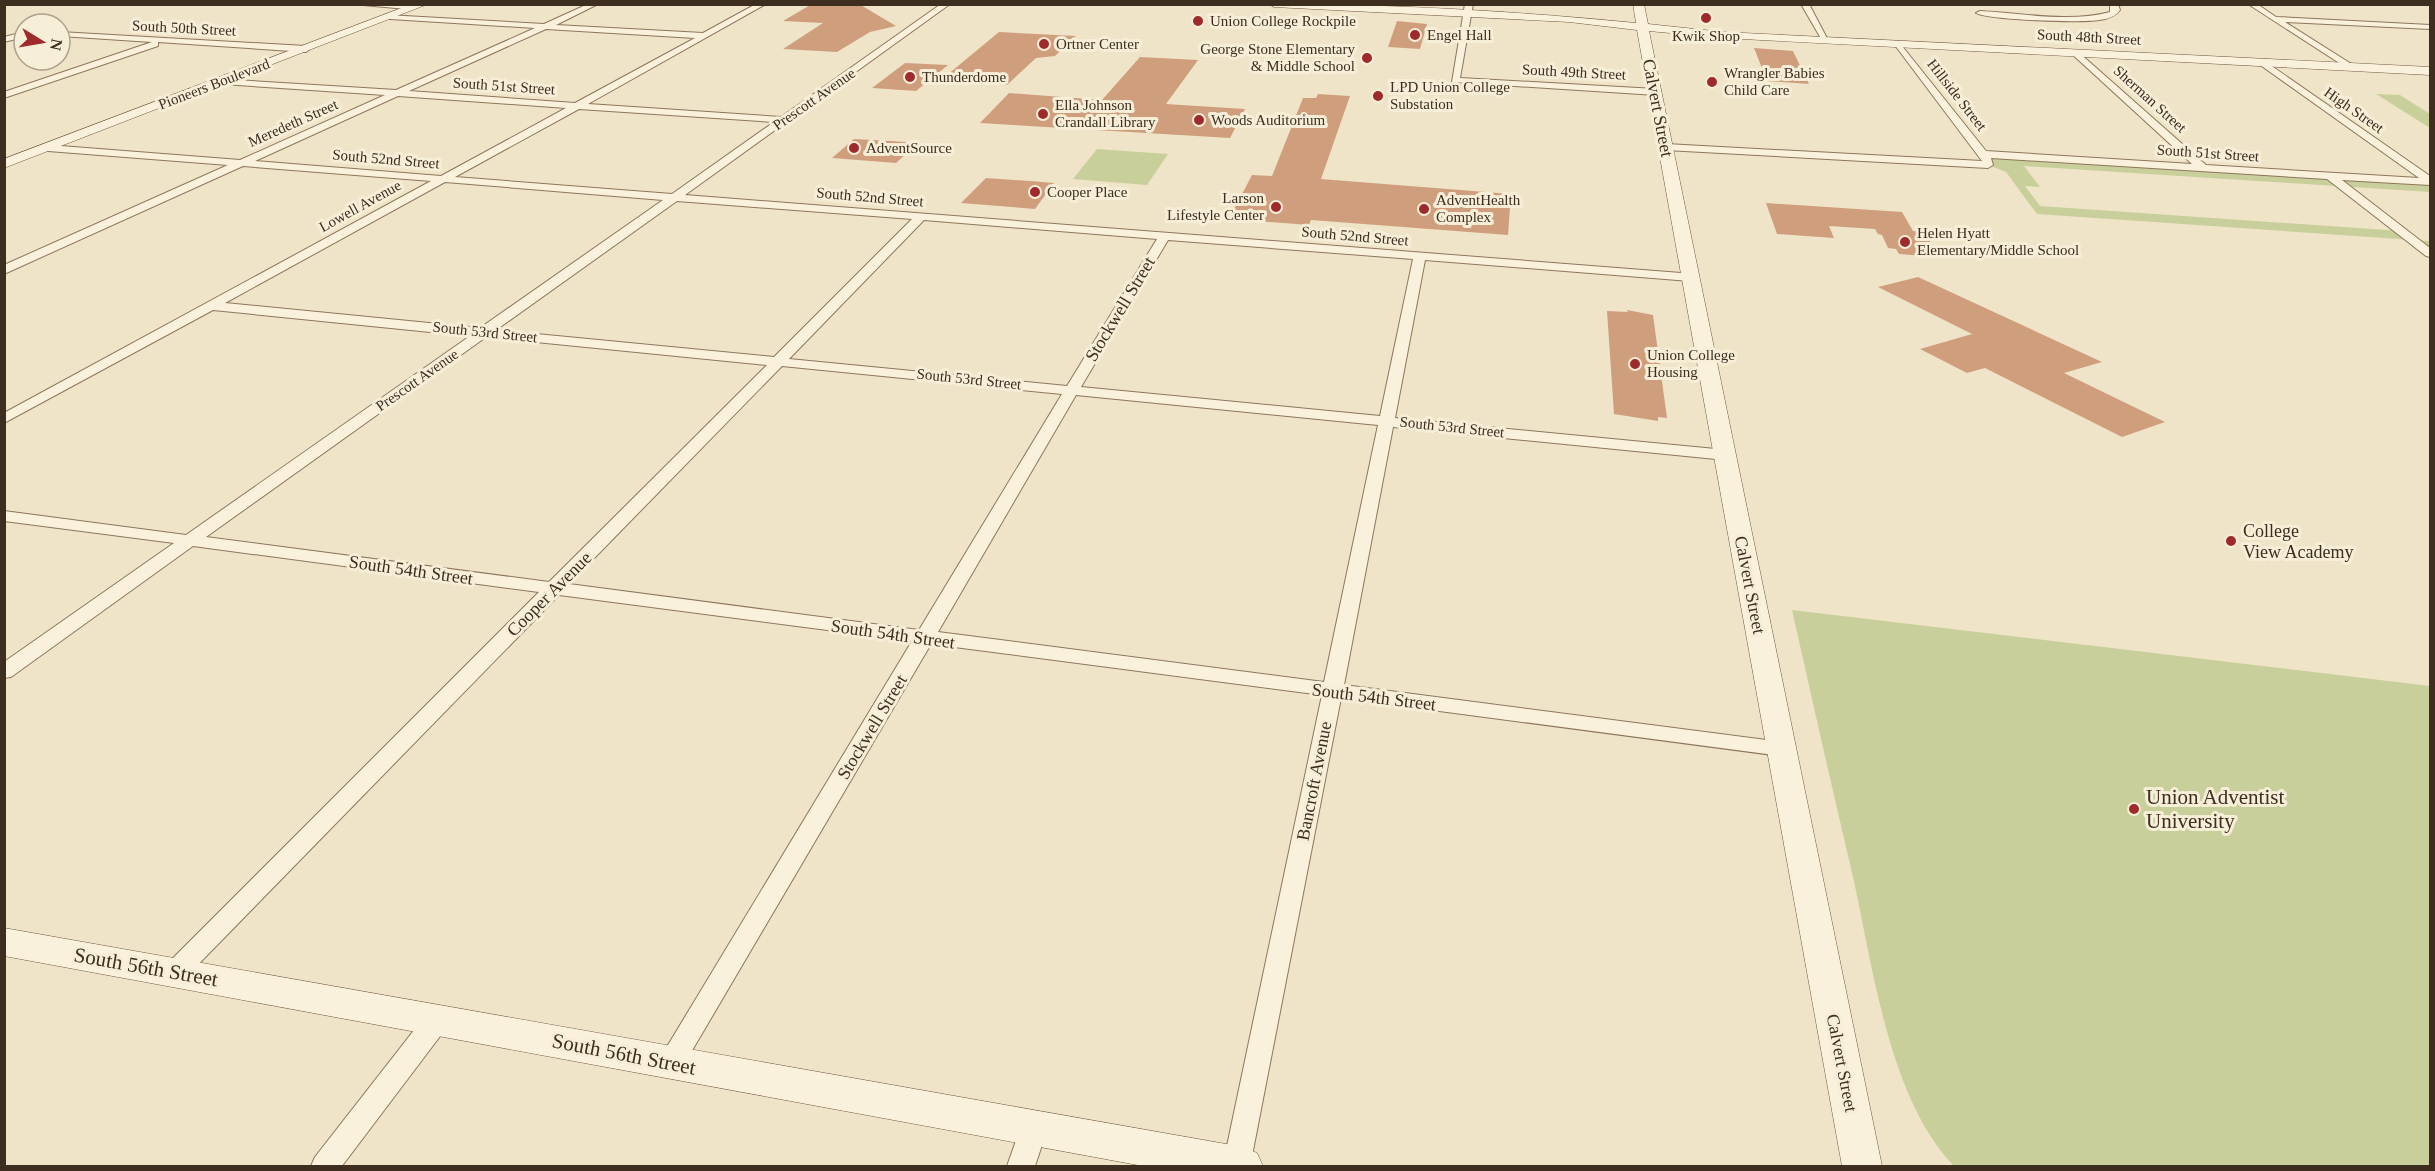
<svg xmlns="http://www.w3.org/2000/svg" width="2435" height="1171" viewBox="0 0 2435 1171" font-family="'Times New Roman',serif">
<rect width="100%" height="100%" fill="#f0e4c8"/>
<g fill="#c9cf9b">
<polygon points="2376,94 2400,95 2430,114 2430,128"/>
<polygon points="1097,149 1168,154 1147,185 1073,179"/>
<polygon points="1984,154 2430,182 2430,192 2024,166 2040,187 2025,186 2040,206 2401,231 2413,240 2430,241 2430,253 2413,240 2037,214 2006,172 1988,165"/>
<path d="M 1792,610 L 2430,686 L 2430,1166 L 1954,1166 C 1889,1099 1873,967 1853,877 C 1832,788 1812,699 1792,610 Z"/>
</g>
<g fill="#cf9f7d">
<polygon points="812,4 859,4 896,26 870,32 837,52 783,49 823,23 783,21"/>
<polygon points="1397,21 1427,24 1420,49 1388,47"/>
<polygon points="999,32 1076,36 1055,56 1036,58 1007,85 941,80"/>
<polygon points="1754,48 1793,51 1809,84 1767,81"/>
<polygon points="1140,57 1198,60 1166,104 1245,109 1230,138 980,123 1009,93 1102,100"/>
<polygon points="905,63 948,65 916,91 872,88"/>
<polygon points="1318,94 1350,96 1321,179 1511,194 1508,235 1311,220 1309,225 1229,219 1252,175 1272,176 1303,98 1316,98"/>
<polygon points="854,139 891,141 918,143 896,163 832,158"/>
<polygon points="986,178 1030,181 1054,183 1035,209 961,203"/>
<polygon points="1766,203 1902,212 1913,231 1925,232 1938,257 1899,254 1896,249 1888,248 1882,235 1878,234 1875,229 1829,226 1834,238 1777,234"/>
<polygon points="1918,277 2102,362 2064,373 2165,422 2122,437 1985,368 1967,373 1920,349 1972,334 1878,287"/>
<polygon points="1627,310 1653,315 1667,418 1658,417 1658,421 1614,414 1607,311 1628,312"/>
</g>
<g fill="none" stroke-linecap="round" stroke-linejoin="round">
<defs>
<g id="street">
<polygon points="352,4 404,4 411,7 407,9"/>
<path d="M 588,4 L 598,4 L 556,25 L 703,33 L 756,4 L 766,4 L 588,104 L 781,117 L 941,4 L 950,4 L 685,195 L 1694,274 L 1694,280 L 1690,281 L 1425,260 L 1395,418 L 1726,450 L 1734,455 L 1726,460 L 1393,427 L 1344,685 L 1781,742 L 1788,744 L 1791,749 L 1788,754 L 1781,756 L 1341,698 L 1250,1166 L 1223,1165 L 1322,695 L 931,644 L 680,1071 L 671,1075 L 662,1071 L 658,1063 L 662,1055 L 912,641 L 559,595 L 184,979 L 175,982 L 166,979 L 163,972 L 166,965 L 539,592 L 193,546 L 11,677 L 4,678 L 4,662 L 174,543 L 4,521 L 4,511 L 186,535 L 470,336 L 213,310 L 4,423 L 4,413 L 431,181 L 243,166 L 4,274 L 4,265 L 228,165 L 48,151 L 43,148 L 48,145 L 240,160 L 385,95 L 222,84 L 217,81 L 219,79 L 396,90 L 535,28 L 390,19 L 387,15 L 544,24 ZM 546,29 L 695,38 L 575,103 L 409,91 ZM 398,96 L 566,108 L 441,176 L 255,161 ZM 579,109 L 774,122 L 672,194 L 455,177 ZM 445,182 L 663,200 L 480,328 L 225,303 ZM 677,201 L 912,219 L 774,357 L 496,330 ZM 924,220 L 1157,239 L 1067,386 L 789,359 ZM 1168,240 L 1413,259 L 1380,416 L 1081,387 ZM 486,337 L 767,365 L 549,582 L 206,537 ZM 782,366 L 1062,394 L 919,630 L 569,584 ZM 1076,395 L 1378,425 L 1324,682 L 938,632 Z"/>
<polygon points="1465,4 1473,4 1460,78 1656,89 1661,92 1656,95 1452,82"/>
<polygon points="1801,4 1809,4 1829,42 1823,42"/>
<path d="M 2110,4 L 2118,4 L 2120,10 C 2115,17 2108,19 2099,20 C 2082,23 1988,20 1976,13 L 1980,11 C 2022,13 2069,23 2110,12 Z"/>
<polygon points="2248,4 2257,4 2276,17 2430,25 2430,29 2285,22 2353,65 2353,69 2350,70"/>
<polygon points="24,32 24,37 4,42 4,37"/>
<polygon points="60,32 306,46 310,49 306,52 158,42 158,46 4,98 4,92 152,42 60,36"/>
<polygon points="1898,41 1986,151 2192,164 2073,55 2076,50 2206,165 2419,178 2256,62 2263,60 2430,176 2430,185 2342,180 2430,248 2430,257 2426,256 2327,179 1991,158 1993,165 1988,168 1666,150 1661,147 1666,144 1982,161 1894,44"/>
<polygon points="438,1008 447,1011 451,1019 447,1027 342,1166 311,1166 315,1157 429,1011"/>
<polygon points="1033,1117 1043,1121 1047,1130 1035,1166 1007,1166 1023,1121"/>
</g>
<g id="secondary">
<polygon points="412,4 428,4 4,168 4,159"/>
<path d="M 1269,4 C 1391,4 1515,11 1636,23 L 1633,4 L 1644,4 L 1648,24 L 1723,32 L 2430,67 L 2430,75 L 1723,38 L 1649,31 L 1882,1166 L 1842,1166 L 1637,30 L 1569,22 L 1274,7 Z"/>
<polygon points="4,928 1243,1147 1257,1153 1263,1166 1143,1166 4,956"/>
</g>
</defs>
<use href="#street" stroke="#8d765c" stroke-width="2"/>
<use href="#secondary" stroke="#6f573f" stroke-width="1"/>
<use href="#street" fill="#faf1dc" fill-rule="evenodd"/>
<use href="#secondary" fill="#faf1dc" fill-rule="evenodd"/>
</g>
<g fill="#9e2a2b" stroke="#f7eed8" stroke-width="2">
<circle cx="1706" cy="18" r="6"/>
<circle cx="1198" cy="21" r="6"/>
<circle cx="1415" cy="35" r="6"/>
<circle cx="1044" cy="44" r="6"/>
<circle cx="1367" cy="58" r="6"/>
<circle cx="910" cy="77" r="6"/>
<circle cx="1712" cy="82" r="6"/>
<circle cx="1378" cy="96" r="6"/>
<circle cx="1043" cy="114" r="6"/>
<circle cx="1199" cy="120" r="6"/>
<circle cx="854" cy="148" r="6"/>
<circle cx="1035" cy="192" r="6"/>
<circle cx="1276" cy="207" r="6"/>
<circle cx="1424" cy="209" r="6"/>
<circle cx="1905" cy="242" r="6"/>
<circle cx="1635" cy="364" r="6"/>
<circle cx="2231" cy="541" r="6"/>
<circle cx="2134" cy="809" r="6"/>
</g>
<g text-anchor="middle" dominant-baseline="central" stroke-width="6" stroke-linejoin="round" paint-order="stroke">
<g font-size="15" fill="#3d2e20" stroke="#f7eed8" text-anchor="start">
<text x="1210" y="21">Union College Rockpile</text>
<text x="1427" y="35">Engel Hall</text>
<text x="1706" y="36" text-anchor="middle">Kwik Shop</text>
<text x="1056" y="44">Ortner Center</text>
<text x="1355" y="49" text-anchor="end">George Stone Elementary<tspan x="1355" dy="17">&amp; Middle School</tspan></text>
<text x="1724" y="73">Wrangler Babies<tspan x="1724" dy="17">Child Care</tspan></text>
<text x="922" y="77">Thunderdome</text>
<text x="1390" y="87">LPD Union College<tspan x="1390" dy="17">Substation</tspan></text>
<text x="1055" y="105">Ella Johnson<tspan x="1055" dy="17">Crandall Library</tspan></text>
<text x="1211" y="120">Woods Auditorium</text>
<text x="866" y="148">AdventSource</text>
<text x="1047" y="192">Cooper Place</text>
<text x="1264" y="198" text-anchor="end">Larson<tspan x="1264" dy="17">Lifestyle Center</tspan></text>
<text x="1436" y="200">AdventHealth<tspan x="1436" dy="17">Complex</tspan></text>
<text x="1917" y="233">Helen Hyatt<tspan x="1917" dy="17">Elementary/Middle School</tspan></text>
<text x="1647" y="355">Union College<tspan x="1647" dy="17">Housing</tspan></text>
</g>
<g font-size="15" fill="#3d2e20" stroke="#f7eed8">
<text transform="translate(184 28) rotate(3)">South 50th Street</text>
<text transform="translate(2089 37) rotate(3)">South 48th Street</text>
<text transform="translate(1574 72) rotate(3)">South 49th Street</text>
<text transform="translate(214 84) rotate(-21)">Pioneers Boulevard</text>
<text transform="translate(504 86) rotate(4)">South 51st Street</text>
<text transform="translate(1957 95) rotate(52)">Hillside Street</text>
<text transform="translate(814 99) rotate(-35)">Prescott Avenue</text>
<text transform="translate(2150 99) rotate(42)">Sherman Street</text>
<text transform="translate(2354 110) rotate(35)">High Street</text>
<text transform="translate(293 123) rotate(-24)">Meredeth Street</text>
<text transform="translate(2208 153) rotate(4)">South 51st Street</text>
<text transform="translate(386 159) rotate(5)">South 52nd Street</text>
<text transform="translate(870 197) rotate(5)">South 52nd Street</text>
<text transform="translate(360 206) rotate(-29)">Lowell Avenue</text>
<text transform="translate(1355 236) rotate(5)">South 52nd Street</text>
<text transform="translate(485 332) rotate(6)">South 53rd Street</text>
<text transform="translate(969 379) rotate(6)">South 53rd Street</text>
<text transform="translate(417 380) rotate(-35)">Prescott Avenue</text>
<text transform="translate(1452 427) rotate(6)">South 53rd Street</text>
</g>
<g font-size="18" fill="#3d2e20" stroke="#f7eed8">
<text transform="translate(1658 108) rotate(79)">Calvert Street</text>
<text transform="translate(1120 309) rotate(-59)">Stockwell Street</text>
<text transform="translate(411 570) rotate(8)">South 54th Street</text>
<text transform="translate(1750 585) rotate(79)">Calvert Street</text>
<text transform="translate(549 594) rotate(-45)">Cooper Avenue</text>
<text transform="translate(893 634) rotate(8)">South 54th Street</text>
<text transform="translate(1374 697) rotate(7)">South 54th Street</text>
<text transform="translate(872 727) rotate(-59)">Stockwell Street</text>
<text transform="translate(1314 781) rotate(-79)">Bancroft Avenue</text>
<text transform="translate(1842 1063) rotate(79)">Calvert Street</text>
</g>
<g font-size="18" fill="#3d2e20" stroke="#f7eed8" text-anchor="start">
<text x="2243" y="531">College<tspan x="2243" dy="21">View Academy</tspan></text>
</g>
<g font-size="21" fill="#3d2e20" stroke="#f7eed8" text-anchor="start">
<text x="2146" y="797">Union Adventist<tspan x="2146" dy="24">University</tspan></text>
</g>
<g font-size="21" fill="#3d2e20" stroke="#f7eed8">
<text transform="translate(146 967) rotate(10)">South 56th Street</text>
<text transform="translate(624 1054) rotate(11)">South 56th Street</text>
</g>
</g>
<rect width="2435" height="1171" fill="none" stroke="#3d2e20" stroke-width="12"/>
<g transform="translate(42 42) rotate(101)"><circle r="28" fill="#f7eed8" stroke="#ada18e" stroke-width="1.5"/>
<path d="M0-4.5L10 22L0 15L-10 22Z" fill="#9e2a2b"/>
<text y="-9" font-size="16" font-weight="bold" text-anchor="middle" fill="#3d2e20">N</text>
</g>
</svg>
